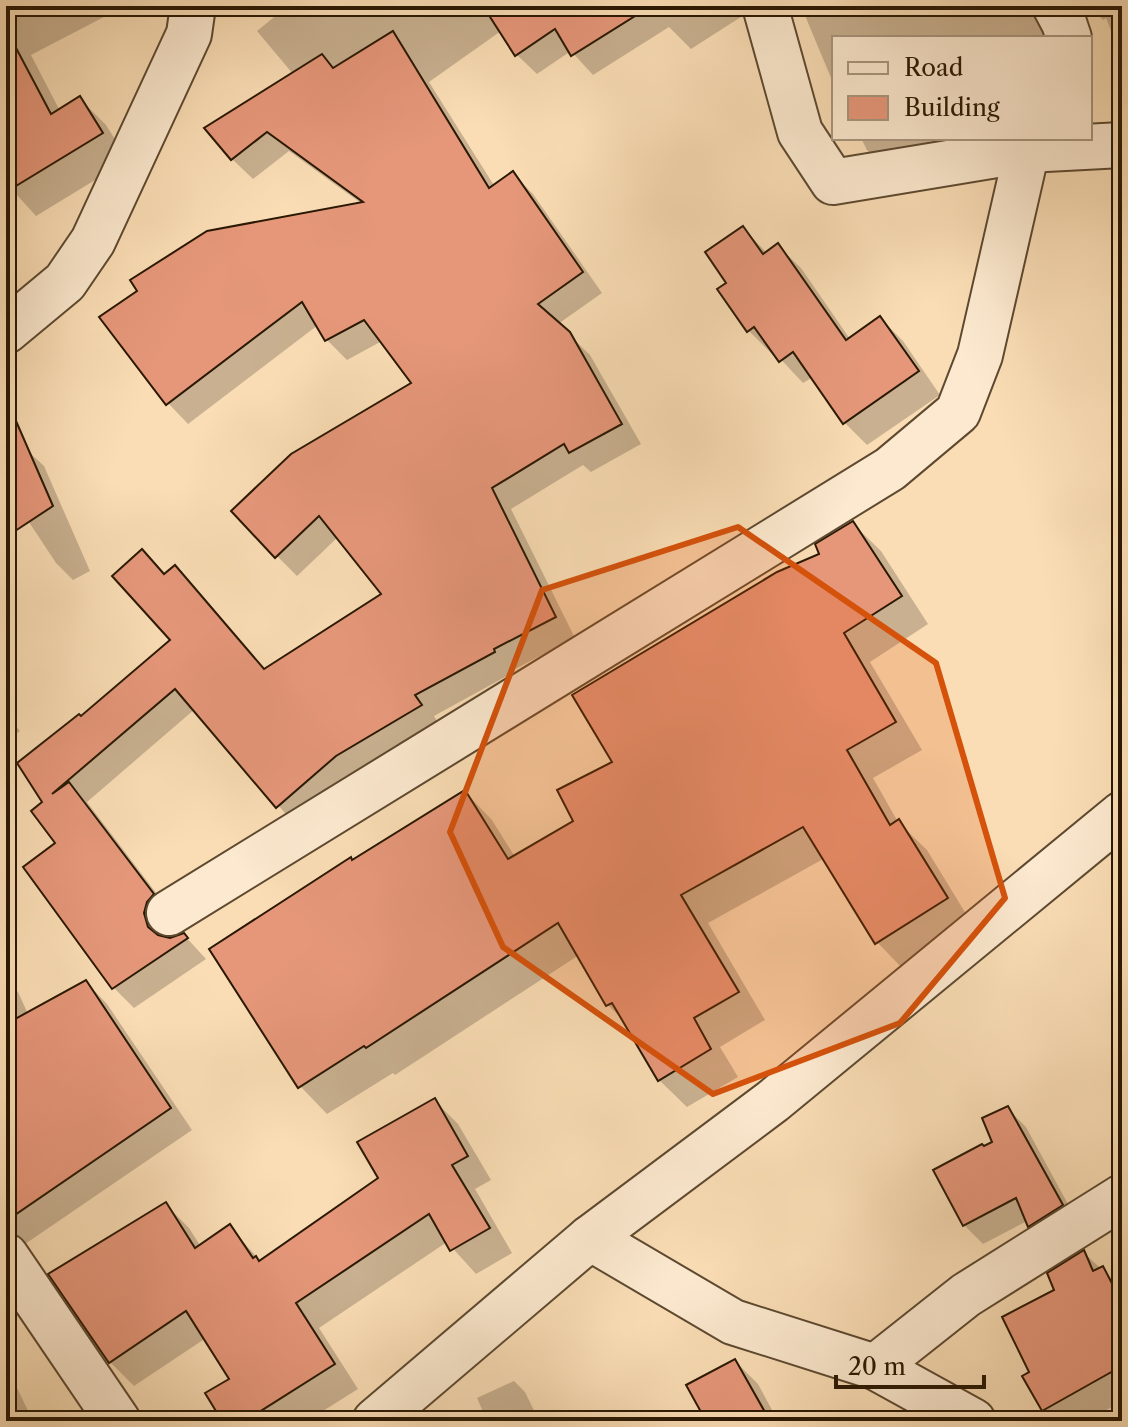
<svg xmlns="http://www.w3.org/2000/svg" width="1128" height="1427" viewBox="0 0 1128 1427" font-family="'Libre Caslon Text',serif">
<rect width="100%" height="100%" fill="#faddb5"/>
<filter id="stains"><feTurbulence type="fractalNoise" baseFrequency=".0025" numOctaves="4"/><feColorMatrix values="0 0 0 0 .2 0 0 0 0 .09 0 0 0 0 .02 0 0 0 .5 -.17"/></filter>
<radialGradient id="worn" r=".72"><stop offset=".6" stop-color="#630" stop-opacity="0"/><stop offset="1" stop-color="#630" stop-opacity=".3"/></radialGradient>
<g fill="#0003">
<polygon points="6,6 125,6 31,55 60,111 80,99 106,125 128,160 36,216 6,183"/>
<polygon points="273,6 758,6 691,49 669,27 593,75 571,51 537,74 516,54 501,31 429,82 495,187 513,174 533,194 602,293 558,324 590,355 641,444 591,472 583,465 511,509 575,638 513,670 514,672 434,716 440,726 297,827 195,709 87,802 173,915 166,922 165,939 171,940 184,935 206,959 134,1008 114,988 58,844 45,803 81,719 173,640 165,576 175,568 266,671 384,595 338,537 297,576 277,556 414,384 382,341 347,360 327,340 318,325 188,424 168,403 362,204 289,151 253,179 232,159 293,74 257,31 279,13"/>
<polygon points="801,6 1062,6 1053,38 834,38 834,85"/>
<polygon points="1089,6 1122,6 1122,58 1106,18 1103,20"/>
<polygon points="861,138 977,138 888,171 867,150"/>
<polygon points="743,228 767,253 778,246 801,268 850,339 880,318 903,341 940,395 867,445 844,422 813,377 803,383 774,352 772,354 749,331 720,290 729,284"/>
<polygon points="6,408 12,413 31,454 44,466 90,571 73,580 56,563 23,513 6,506"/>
<polygon points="853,524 881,551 928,624 870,662 922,750 873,778 898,822 927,850 974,927 904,970 877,942 825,858 708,923 765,1020 720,1047 738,1077 687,1107 659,1080 626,1023 608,1005 579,955 395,1075 393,1073 327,1114 300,1086 352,862 465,792 492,820 515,857 576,822 614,763"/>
<polygon points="6,714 20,731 6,742"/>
<polygon points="6,980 18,992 28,1014 86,982 107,1004 192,1130 6,1257"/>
<polygon points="434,1100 458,1124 491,1180 475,1189 512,1253 476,1274 447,1242 319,1328 358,1389 307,1421 224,1421 232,1379 206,1338 134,1386 110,1362 165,1204 189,1228 201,1247 230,1227 261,1262 381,1179"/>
<polygon points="1007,1108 1026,1127 1069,1206 1048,1244 1027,1221 983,1244 964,1225 984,1148 994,1143"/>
<polygon points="1084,1253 1122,1288 1122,1401 1087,1421 1055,1421 1043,1409 1032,1373 1057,1291"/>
<polygon points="735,1361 758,1384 778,1421 708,1421"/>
<polygon points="6,1365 33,1421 6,1421"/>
<polygon points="514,1381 525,1392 539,1421 487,1421 477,1398"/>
<polygon points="79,1411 89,1421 65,1421"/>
</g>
<g fill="#e6977a" stroke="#291803" stroke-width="2">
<polygon points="483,6 651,6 571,56 555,29 515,56"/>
<polygon points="6,29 51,114 80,96 103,133 6,192"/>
<polygon points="393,31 489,188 513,171 583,272 538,304 570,332 622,424 569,453 564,444 492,488 556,617 494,649 495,652 415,695 422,705 336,756 276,808 175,689 52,794 69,782 154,894 147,902 144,913 148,927 158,935 170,938 184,933 188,938 112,989 23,867 55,843 31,811 42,802 17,763 79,714 81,716 170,640 112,576 142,549 164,574 175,565 264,669 381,594 319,516 275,558 231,511 291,454 411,383 364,320 325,341 302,302 166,405 99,317 137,291 130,280 207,231 363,202 267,132 231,160 204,128 322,54 333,68"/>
<polygon points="743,226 763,254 778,243 846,340 880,316 919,371 843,424 793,352 779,362 754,327 747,332 717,289 726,283 705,252"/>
<polygon points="6,398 53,506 6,537"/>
<polygon points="853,521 902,596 844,633 896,722 847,750 890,825 899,819 948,898 875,944 803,827 681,895 739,992 694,1018 711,1049 658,1081 612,1003 606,1006 558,923 366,1048 364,1046 298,1088 209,949 351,857 352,860 465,790 508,859 573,821 557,790 612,762 572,695 777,572 819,554 815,544"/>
<polygon points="86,980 171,1108 6,1221 6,1024"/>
<polygon points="435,1098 468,1156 452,1165 490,1228 450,1251 429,1214 296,1303 335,1364 245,1421 222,1421 205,1393 229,1379 186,1311 109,1363 48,1274 166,1202 195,1248 230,1224 253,1258 256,1256 259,1261 378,1178 357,1142"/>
<polygon points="1008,1106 1063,1205 1028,1227 1016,1198 963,1226 933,1170 982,1144 984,1146 992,1142 982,1118"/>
<polygon points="1084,1250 1093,1271 1103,1266 1122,1303 1122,1366 1042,1411 1022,1376 1029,1372 1002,1317 1054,1290 1047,1273"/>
<polygon points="735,1359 770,1421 706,1421 686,1385"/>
</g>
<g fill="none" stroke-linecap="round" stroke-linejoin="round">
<defs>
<g id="minor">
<polyline points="765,6 800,132 833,182 1027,150 1122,145"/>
<polyline points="1055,6 1064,23 1069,38"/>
<polyline points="6,331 65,282 93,241 189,34 193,6"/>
<polyline points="169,913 890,469 958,412 980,355 1027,150"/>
<polyline points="590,1238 733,1322 875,1367 973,1421"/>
<polyline points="6,1256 118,1421"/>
<polyline points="875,1367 966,1295 1122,1197"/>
<polyline points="375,1421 590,1238 773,1101 1122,814"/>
</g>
</defs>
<use href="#minor" stroke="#5d4930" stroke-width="48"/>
<use href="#minor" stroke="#fce9cf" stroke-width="44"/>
</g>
<path fill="#d5520b" fill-opacity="0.2" stroke="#d5520b" stroke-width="6" stroke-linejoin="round" d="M 738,527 L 936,663 L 1005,898 L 900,1023 L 713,1094 L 503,947 L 450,832 L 542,590 Z"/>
<rect width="1128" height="1427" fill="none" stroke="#faddb5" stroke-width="32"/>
<rect x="8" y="8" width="1112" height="1411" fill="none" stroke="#291803" stroke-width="4"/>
<rect x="16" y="16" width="1096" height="1395" fill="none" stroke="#291803" stroke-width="2"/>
<rect x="832" y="36" width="260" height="104" fill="#fce9cf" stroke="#a8957d" stroke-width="2"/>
<rect x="848" y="62" width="40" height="12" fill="#fce9cf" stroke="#a8957d" stroke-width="2"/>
<text x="904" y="76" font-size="24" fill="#291803">Road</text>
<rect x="848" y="96" width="40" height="24" fill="#e6977a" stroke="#a8957d" stroke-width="2"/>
<text x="904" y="116" font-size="24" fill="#291803">Building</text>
<path d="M836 1375v12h148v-12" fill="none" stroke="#291803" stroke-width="4"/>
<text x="848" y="1375" font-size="24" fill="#291803" stroke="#fce9cf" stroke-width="6" paint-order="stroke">20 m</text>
<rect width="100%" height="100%" filter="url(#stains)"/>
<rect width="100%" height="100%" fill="url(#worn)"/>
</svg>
